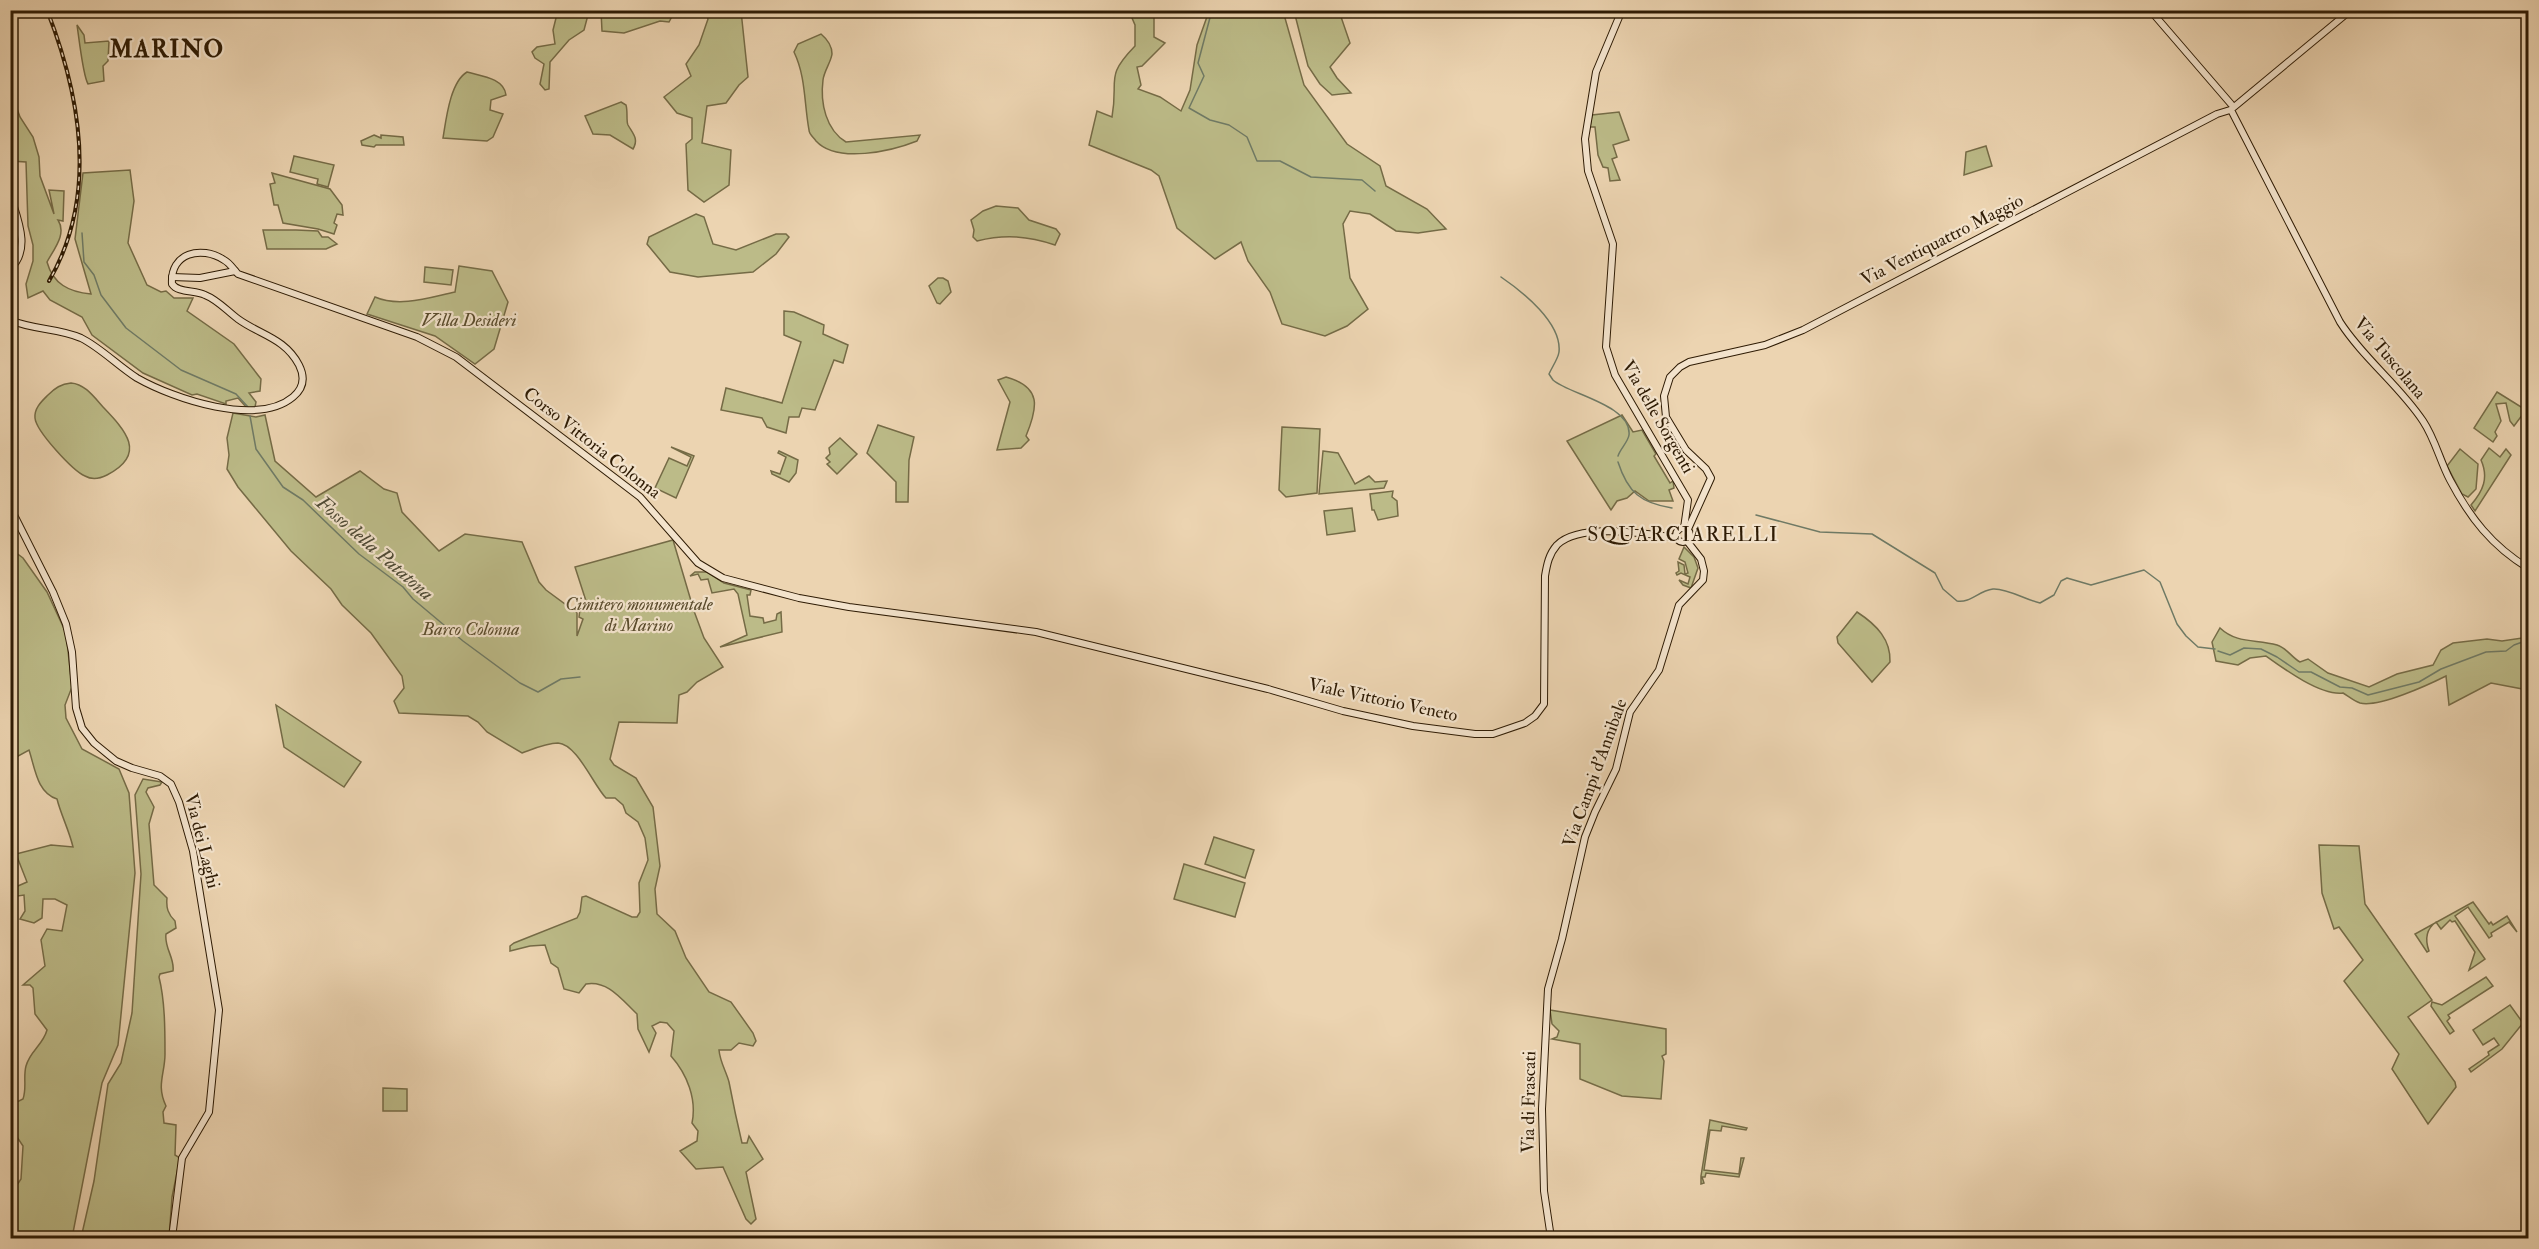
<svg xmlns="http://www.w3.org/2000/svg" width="2539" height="1249" viewBox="0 0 2539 1249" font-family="'IM FELL Double Pica',serif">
<rect width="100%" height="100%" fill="#ecd4b1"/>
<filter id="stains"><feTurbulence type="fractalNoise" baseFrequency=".00333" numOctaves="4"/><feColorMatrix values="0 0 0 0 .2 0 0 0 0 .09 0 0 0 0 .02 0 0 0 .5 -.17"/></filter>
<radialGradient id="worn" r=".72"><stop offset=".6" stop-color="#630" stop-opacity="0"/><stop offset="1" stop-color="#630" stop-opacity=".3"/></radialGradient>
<g fill="#bcbb88" stroke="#756b46" stroke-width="1.5">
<polygon points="563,11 585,11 588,15 584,30 569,40 550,62 549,89 545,90 540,84 544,64 535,58 532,52 537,47 555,44 553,30 557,14"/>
<polygon points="601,11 601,10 675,11 669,22 660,21 624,33 602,31"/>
<polygon points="705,11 741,11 748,77 739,85 726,103 707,106 702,143 731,150 729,185 704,202 688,190 686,144 692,139 692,118 677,113 664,97 691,76 686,64 699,45 708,19"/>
<path d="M 1129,11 L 1173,11 L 1154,16 L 1154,37 L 1165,43 L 1142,66 L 1137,67 L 1141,85 L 1138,89 L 1160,97 L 1181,111 L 1190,90 L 1197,45 L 1209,11 L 1283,11 L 1304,85 L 1347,144 L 1380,166 L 1386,186 L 1427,209 L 1446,229 L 1418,233 L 1396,231 L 1370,214 L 1350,211 L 1343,224 L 1350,278 L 1368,309 L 1347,326 L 1325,336 L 1282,324 L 1270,292 L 1248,261 L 1241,242 L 1215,259 L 1177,228 L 1159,176 L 1151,170 L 1089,145 L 1097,111 L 1112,117 C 1119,78 1104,78 1135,46 L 1135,25 Z"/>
<polygon points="1294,11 1339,11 1350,43 1330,67 1337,78 1351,93 1332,95 1320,84 1308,66"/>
<path d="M 77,25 L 84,35 L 85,43 L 109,41 L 108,61 L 103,66 L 104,81 L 88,84 C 83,76 79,38 77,25 Z"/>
<path d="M 821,34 C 827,39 832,45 832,54 C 831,62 824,71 823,80 C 820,103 826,130 846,142 L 920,135 L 917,141 C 892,151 837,164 816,141 C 813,137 809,134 809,130 C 804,103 806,77 794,52 L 798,44 Z"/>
<path d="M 467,72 C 481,76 504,78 506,95 L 491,100 L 490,110 L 503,114 L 493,137 L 487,141 L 443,138 C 446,120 450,82 467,72 Z"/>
<path d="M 10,89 L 20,117 L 33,137 L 39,157 L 40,176 L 54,214 L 49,190 L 64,191 L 63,221 L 58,220 C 67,234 54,249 47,262 C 53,284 69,292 91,294 L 75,239 L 83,173 L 130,170 L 134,201 L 128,243 L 147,285 L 161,292 L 166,291 L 174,298 L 193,298 L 187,311 L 234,344 L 261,379 L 260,391 L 249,393 L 256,402 L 255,407 L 247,408 L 238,398 L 226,401 L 226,404 L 197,394 L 192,395 L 143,373 L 92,335 L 82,317 L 50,300 L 43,291 L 28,298 L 26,284 L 33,261 L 33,245 L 28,226 L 26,162 L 11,161 Z"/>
<path d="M 621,102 L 626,105 C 628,112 626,121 628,125 C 633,134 639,139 633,149 L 610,135 L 593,134 L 585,116 Z"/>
<polygon points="1619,112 1629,140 1613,145 1617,157 1612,159 1620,180 1610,181 1608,168 1603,167 1598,155 1595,127 1590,127 1592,115"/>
<polygon points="374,135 381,138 381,135 403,137 404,145 376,145 374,147 362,145 361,141"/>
<polygon points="1986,146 1992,166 1964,175 1966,152"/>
<polygon points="294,156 334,165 328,187 317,184 318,179 290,172"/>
<polygon points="272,173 330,189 342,205 343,215 337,214 334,223 337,225 334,234 318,229 283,223 278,205 274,205 270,184 275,183"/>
<path d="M 996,206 L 1018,208 L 1029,220 L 1056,229 L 1060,234 L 1055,245 C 1028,236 1005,234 977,241 L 973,237 L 974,230 L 971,220 L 983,211 Z"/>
<polygon points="696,214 704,217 713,244 736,250 776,234 786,234 789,237 776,254 753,272 698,277 670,272 647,244 649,237"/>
<polygon points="296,230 318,231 322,237 328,237 337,244 326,249 267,249 263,230"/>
<path d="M 459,266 L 492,271 L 508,302 L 494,349 L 475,364 L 435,336 L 367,314 L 375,297 C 400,308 431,297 455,292 Z"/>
<polygon points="425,267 453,270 451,285 424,282"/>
<polygon points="938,278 943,278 948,281 951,292 940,304 937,303 929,286"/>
<polygon points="784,311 794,312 824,325 823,334 848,345 843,363 834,360 815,410 802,408 799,417 789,417 786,433 767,427 762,418 721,410 726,388 782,403 801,342 784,335"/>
<path d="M 1006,377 C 1042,387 1038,407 1026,436 L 1029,440 L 1021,448 L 997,450 L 1010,402 L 998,380 Z"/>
<path d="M 71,383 C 85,384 94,397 103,407 C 125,430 148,454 107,475 C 99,479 92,480 85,476 C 73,471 36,431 35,418 C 34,408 42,401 48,395 C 55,388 61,384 71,383 Z"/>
<polygon points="2497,392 2526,410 2514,426 2510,421 2506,403 2496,404 2501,421 2495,432 2497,436 2493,442 2474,428"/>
<path d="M 233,413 L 256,417 L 265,415 L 275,461 L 316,497 L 360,471 L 384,489 L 397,493 L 402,512 L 439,551 L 465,534 L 522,542 L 539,582 L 546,590 L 577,613 L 577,636 L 583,619 L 579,617 L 581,602 L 586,601 L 575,567 L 673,540 L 694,611 L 704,638 L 723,667 L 697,682 L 687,692 L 679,695 L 677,723 L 619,722 L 610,759 L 614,765 L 636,778 L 653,807 L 660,866 L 655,889 L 657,914 L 675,931 L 686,958 L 709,992 L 731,1002 L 753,1033 L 756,1041 L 753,1046 L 739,1043 L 731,1050 L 719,1050 C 720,1062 726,1071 729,1082 C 733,1103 737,1122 742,1143 L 747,1143 L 749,1136 L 763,1159 L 746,1172 L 756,1219 L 751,1224 L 746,1219 L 723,1167 L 696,1169 L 680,1151 L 697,1141 L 698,1131 L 692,1123 C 697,1099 687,1074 671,1056 L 674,1031 L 667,1023 L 660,1022 L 652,1026 L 656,1033 L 649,1052 L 638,1029 L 637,1014 C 622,1000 608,980 586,984 L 579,993 L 564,989 L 558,968 L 551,963 L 545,945 L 530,946 L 510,951 L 510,946 L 514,943 L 577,918 L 580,912 L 582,897 L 586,896 L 632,917 L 637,917 L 640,912 L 639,883 L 648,860 L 645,838 L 638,822 L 626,813 L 623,805 L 615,798 L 606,798 C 594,786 577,744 558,743 C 546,743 533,749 522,753 L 487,732 L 478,722 L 468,716 L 399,713 L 394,701 L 404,688 L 402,676 L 371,633 L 342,605 L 331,589 L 291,551 L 238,487 L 227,469 L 229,455 L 227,438 Z"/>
<polygon points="1622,415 1633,432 1642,430 1656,454 1654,456 1670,483 1673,481 1674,488 1669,490 1673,501 1649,501 1635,491 1627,498 1617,501 1611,510 1567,441"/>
<polygon points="878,425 914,437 909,460 908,502 896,502 896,482 867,453"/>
<polygon points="1282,427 1320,429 1317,493 1286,497 1279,490"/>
<polygon points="840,438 857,454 837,474 827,464 830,462 826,458 830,454 829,448"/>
<polygon points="671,447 694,456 676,498 655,488 669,458 687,466 691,457"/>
<path d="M 2489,448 L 2500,457 L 2506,449 L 2511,455 L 2475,511 L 2471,505 C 2483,491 2489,478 2481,460 Z"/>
<polygon points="2460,449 2478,464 2476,489 2468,497 2462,494 2447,466"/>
<polygon points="779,451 798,460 796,473 789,482 772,474 771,471 780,474 786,457 778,453"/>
<polygon points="1323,451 1338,453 1355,484 1369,476 1375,482 1387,481 1384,488 1319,494"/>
<polygon points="1393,491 1392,497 1397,501 1398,516 1378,520 1374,510 1372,510 1370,494"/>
<polygon points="1352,508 1355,531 1327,535 1324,511"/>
<path d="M 10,534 L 15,552 L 23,558 L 47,592 L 66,633 L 72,687 L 65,705 L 66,718 L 82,749 L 119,769 L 129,793 L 135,873 L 118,1045 L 102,1083 L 72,1238 L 11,1238 L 11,1194 L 21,1179 L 23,1146 L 11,1128 L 11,1105 L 23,1099 C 27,1088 23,1077 26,1066 C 30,1051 43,1045 47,1030 L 35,1014 L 33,988 L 30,985 L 23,985 L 45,966 L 41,940 L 47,929 L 62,931 L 67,905 L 55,899 L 43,899 L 42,918 L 34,923 L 20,919 L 25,911 L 24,895 L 11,897 L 11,889 L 27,882 L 16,854 L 51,845 L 73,847 C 69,830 61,815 57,799 C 37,793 35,768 29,750 L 11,760 Z"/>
<polygon points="1684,547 1694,557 1698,568 1691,588 1683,585 1679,580 1688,584 1690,577 1681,573 1677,575 1676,573 1679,571 1678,562 1684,565 1685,574 1688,573 1685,562 1679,559"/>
<polygon points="695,572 707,572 724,583 751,590 750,595 747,595 750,616 763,618 764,623 776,620 777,614 781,612 782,632 720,647 747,635 738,594 734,589 712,593 708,579 701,580 698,574 690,576"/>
<path d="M 1857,612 C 1877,625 1891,640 1890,662 L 1872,682 L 1838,643 L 1837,637 Z"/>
<path d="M 2220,628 C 2237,644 2256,639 2277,645 C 2287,648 2291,657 2300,662 L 2308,659 L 2328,673 L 2369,687 L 2397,674 L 2433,665 L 2441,650 L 2453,643 L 2487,639 L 2502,641 L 2522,638 L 2524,641 L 2528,639 L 2528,690 L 2491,683 L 2449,705 L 2446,676 C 2428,685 2378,708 2360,703 C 2354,701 2348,696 2343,693 C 2321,696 2284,669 2266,656 L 2250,658 L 2238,665 L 2216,661 L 2212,642 Z"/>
<polygon points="276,705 361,762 344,787 284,747"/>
<path d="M 143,779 L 162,782 L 160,785 L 148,788 L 146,792 L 154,807 L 149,824 L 154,885 L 167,898 C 166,908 168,914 175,921 L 176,928 L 166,934 C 164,948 175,958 173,971 L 160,974 L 159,977 C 165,1001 165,1030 165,1054 C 165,1074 156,1085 166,1106 L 163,1112 L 164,1123 L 176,1125 L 175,1155 L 180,1158 L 172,1197 L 169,1238 L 81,1238 L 94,1181 L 108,1084 L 121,1063 L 132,1013 L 141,874 L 135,795 Z"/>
<polygon points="1214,837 1254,850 1245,878 1205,864"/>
<polygon points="2319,845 2359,846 2365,904 2432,1000 2408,1017 2455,1082 2456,1087 2428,1124 2392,1069 2399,1054 2344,981 2363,960 2339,927 2334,929 2322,893"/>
<polygon points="1184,864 1245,883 1235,917 1174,899"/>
<path d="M 2473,902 L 2489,924 L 2491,922 L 2493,925 L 2507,916 L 2517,932 L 2509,922 L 2491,933 L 2492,936 L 2489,938 L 2468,907 L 2455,916 L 2485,959 L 2469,970 L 2475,952 L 2455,921 L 2452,922 L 2450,920 L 2441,929 L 2436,922 C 2425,930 2425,940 2429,951 L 2427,952 L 2415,934 Z"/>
<polygon points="2486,977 2493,986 2448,1015 2450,1018 2447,1021 2454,1031 2450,1034 2431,1006 2432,1002 2442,1005"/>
<polygon points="2510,1005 2523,1023 2502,1049 2471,1072 2469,1069 2489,1055 2488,1052 2499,1045 2494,1038 2483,1045 2473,1030"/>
<polygon points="1550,1010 1666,1029 1666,1054 1662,1056 1664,1061 1661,1099 1622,1096 1580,1079 1580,1044 1552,1039 1557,1037 1559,1031 1552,1024"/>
<polygon points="383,1088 407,1089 407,1111 383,1111"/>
<polygon points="1710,1120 1747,1128 1746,1130 1722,1126 1721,1131 1710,1130 1704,1170 1739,1174 1741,1158 1744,1158 1739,1177 1706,1173 1705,1177 1702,1177 1704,1183 1701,1184 1701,1176"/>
</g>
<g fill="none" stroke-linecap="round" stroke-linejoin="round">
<g stroke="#6f7a65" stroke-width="1.5">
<polyline points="1212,10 1198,63 1204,76 1189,108 1210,120 1229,125 1247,137 1257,161 1280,161 1311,177 1362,180 1375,191"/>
<polyline points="82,233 84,262 94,275 101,295 126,328 181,370 236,394 248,407"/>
<path d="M 1501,277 C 1523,292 1562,323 1559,352 C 1558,359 1552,367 1549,374 L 1553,380 C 1568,394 1632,405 1629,435 C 1628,442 1620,449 1618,456"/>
<polyline points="250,416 256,449 283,487 303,500 359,554 403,587 413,599 463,641 520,683 538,692 561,679 580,677"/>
<path d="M 1618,462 C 1628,493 1641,503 1672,508"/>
<path d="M 1756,515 L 1820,532 L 1872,534 L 1935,573 L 1943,589 L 1957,601 C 1971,603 1978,591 1993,589 C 2007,588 2026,600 2040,603 L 2054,595 L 2061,581 L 2067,578 L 2091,585 L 2144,570 L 2160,582 L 2177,624 L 2186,636 L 2198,647 L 2215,649"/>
<polyline points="2218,651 2230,655 2244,648 2261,649 2277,657 2299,672 2311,672 2340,687 2352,688 2368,695 2419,682 2441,669 2486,652 2506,651 2514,645 2528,640"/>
</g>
<defs>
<g id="secondary">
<polyline points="1622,10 1596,72 1585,139 1588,171 1613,244 1606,347 1615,375 1688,500 1684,528"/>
<polyline points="2150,10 2231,104"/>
<polyline points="2234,107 2351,10"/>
<path d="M 2231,110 L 2340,322 C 2363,358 2400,386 2423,421 C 2435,439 2440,461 2450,480 C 2470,518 2492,546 2528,568"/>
<path d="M 10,194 C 17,218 32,249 10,269"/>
<polyline points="172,277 200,278 235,271"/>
<path d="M 10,320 C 33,330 59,328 81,338 C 101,348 118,366 137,378 C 174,399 257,427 293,397 C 304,388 305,377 299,365 C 285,338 260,335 238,319 C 227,311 218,300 205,295 C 195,290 178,293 172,284 C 170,253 201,245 224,260 C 230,263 233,269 238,274 L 417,337 L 456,357 L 640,497 L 698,563 L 723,578 L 799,598 L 849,607 L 1036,632 L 1268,689 L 1343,711 L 1413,726 L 1475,734 L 1493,734 L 1525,723 L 1535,716 L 1544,704 L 1545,576 C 1547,564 1549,554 1557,545 C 1580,522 1647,534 1677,538"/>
<polyline points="10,507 53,592 66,624 72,652 76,708 82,728 94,743 116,761 132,768 160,776 171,784 179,802 193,851 219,1010 209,1112 182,1158 172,1238"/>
<circle cx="1683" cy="535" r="7"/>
<polyline points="1688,529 1711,478 1706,469 1686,450 1666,417 1664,396 1670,377 1680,367 1689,362 1765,345 1803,330 2217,114 2230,110"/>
<polyline points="1551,1238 1544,1191 1542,1109 1548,989 1562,939 1585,837 1595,812 1616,769 1630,712 1659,670 1679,605 1703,580 1704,571 1701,559 1687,541"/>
</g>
</defs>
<use href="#secondary" stroke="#2e1b04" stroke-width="8"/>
<use href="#secondary" stroke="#f3e3cc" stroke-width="6"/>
<defs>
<path id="rail" d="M 47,10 C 81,97 98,197 49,281"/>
</defs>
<use href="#rail" stroke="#2e1b04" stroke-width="4"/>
<use href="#rail" stroke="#f3e3cc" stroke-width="1.5" stroke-dasharray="4.5" stroke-linecap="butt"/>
</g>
<g text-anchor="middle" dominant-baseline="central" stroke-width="4.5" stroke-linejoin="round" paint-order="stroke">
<g font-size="18" fill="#2e1b04" stroke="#f3e3cc">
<text transform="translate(1942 240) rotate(-27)">Via Ventiquattro Maggio</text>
<text transform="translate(2390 358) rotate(50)">Via Tuscolana</text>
<text transform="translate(1658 417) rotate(60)">Via delle Sorgenti</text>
<text transform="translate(592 443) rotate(38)">Corso Vittoria Colonna</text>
<text transform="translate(1383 700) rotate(12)">Viale Vittorio Veneto</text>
<text transform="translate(1595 773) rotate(-70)">Via Campi d'Annibale</text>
<text transform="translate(202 841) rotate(76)">Via dei Laghi</text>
<text transform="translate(1529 1102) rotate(-89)">Via di Frascati</text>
</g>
<g font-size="18" font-style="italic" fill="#594b2c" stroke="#f3e3cc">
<text x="469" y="320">Villa Desideri</text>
<text x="639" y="604">Cimitero monumentale<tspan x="639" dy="21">di Marino</tspan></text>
<text x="471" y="629">Barco Colonna</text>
</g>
<g font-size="20" letter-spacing="1.5" fill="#2e1b04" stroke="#f3e3cc">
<text x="1683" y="534">SQUARCIARELLI</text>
</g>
<g font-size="20" font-style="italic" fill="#4e4a35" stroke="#f3e3cc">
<text transform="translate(375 548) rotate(41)">Fosso della Patatona</text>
</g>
<g font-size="24" font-weight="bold" letter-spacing="1.5" fill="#2e1b04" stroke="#f3e3cc">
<text x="167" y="49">MARINO</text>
</g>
</g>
<rect width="2539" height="1249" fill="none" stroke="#ecd4b1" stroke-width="36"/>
<rect x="12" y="12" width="2515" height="1225" fill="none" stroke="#2e1b04" stroke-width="3"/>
<rect x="18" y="18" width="2503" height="1213" fill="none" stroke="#2e1b04" stroke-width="1.5"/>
<rect width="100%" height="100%" filter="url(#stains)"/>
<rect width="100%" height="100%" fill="url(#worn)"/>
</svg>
